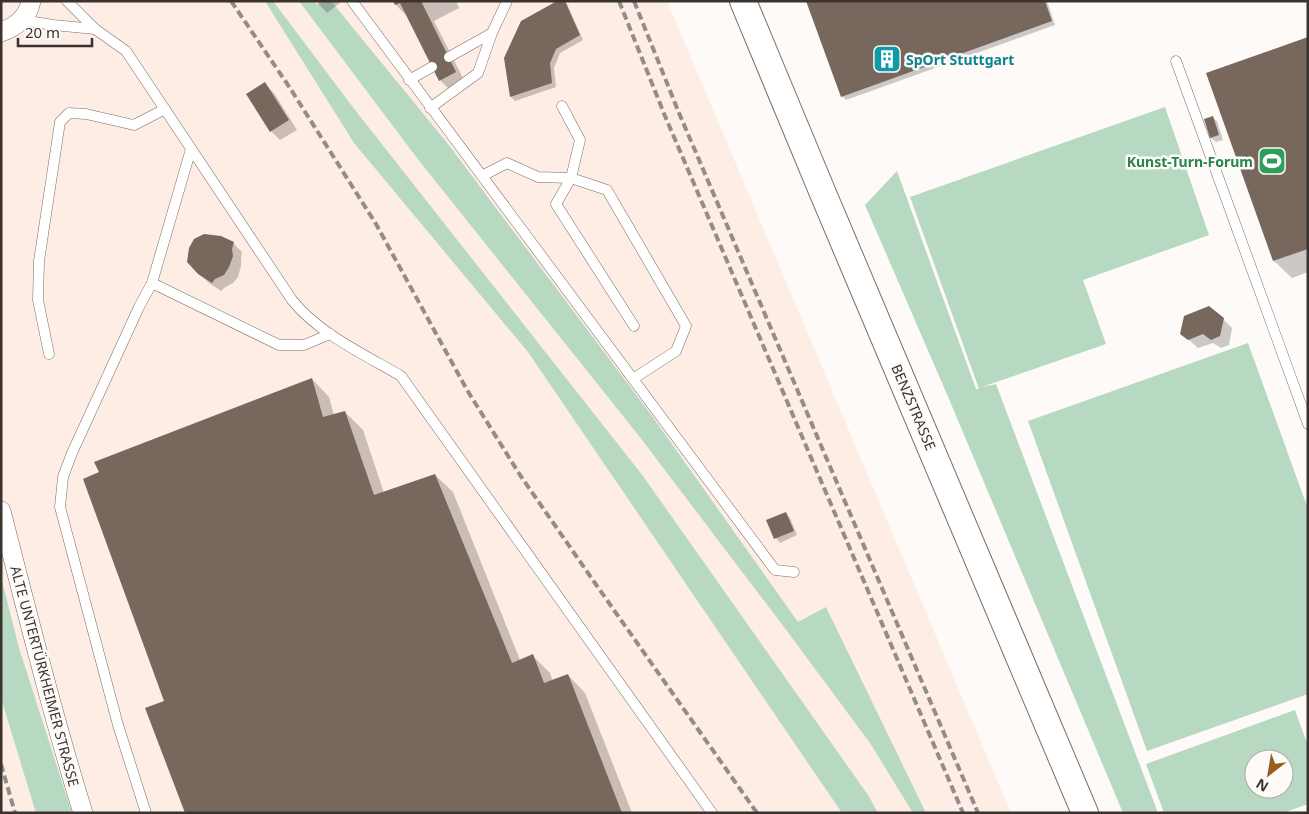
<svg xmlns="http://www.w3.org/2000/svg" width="1309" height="814" viewBox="0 0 1309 814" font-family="'Noto Sans',sans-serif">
<rect width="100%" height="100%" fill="#fefaf8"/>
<polygon fill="#fdede4" points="1,1 667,1 1011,813 1,813"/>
<g fill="#b7d9c1" fill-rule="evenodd">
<polygon points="265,1 273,1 355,110 643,476 868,795 878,813 842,813 528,352 354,143"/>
<polygon points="299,1 314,1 317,5 322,1 331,1 448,144 652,416 798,622 826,607 926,813 913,813 870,743 784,627 639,436 417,158"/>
<polygon points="1165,107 1209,235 1083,280 1106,344 982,387 996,384 1158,813 1123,813 949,399 865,205 897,171 976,389 979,389 910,197"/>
<polygon points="1248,343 1308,509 1308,694 1147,751 1028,421"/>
<polygon points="1,577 19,648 72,813 36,813 1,698"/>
<path d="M 1295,710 L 1308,746 L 1308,804 L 1283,813 L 1164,813 L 1146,764 ZM 1254,759 L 1284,759 L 1284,789 L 1254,789 Z"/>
</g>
<g fill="#0003">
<polygon points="316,1 341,1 341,2 327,13"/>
<polygon points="395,1 456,1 459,8 434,21 465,82 449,89 440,80 407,16 396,5"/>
<polygon points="565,1 567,4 583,40 560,53 554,68 556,87 515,101 511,97"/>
<polygon points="808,1 1047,1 1055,25 846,100 842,96"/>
<polygon points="1308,38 1308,272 1292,278 1274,261"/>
<polygon points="265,84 274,93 297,130 280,140 271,131 248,94"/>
<polygon points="1212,117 1217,121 1223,140 1216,142 1211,138 1205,120"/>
<polygon points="233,243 242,252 241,259 241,266 238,277 233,283 224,288 221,291 209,283 199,274"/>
<polygon points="1223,319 1232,328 1229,345 1221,348 1213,343 1198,348 1181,333"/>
<polygon points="312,379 329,397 334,415 345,412 363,430 384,493 435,475 453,492 520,660 532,655 550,673 553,681 568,675 585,693 632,813 187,813 165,702"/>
<polygon points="786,513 790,518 797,535 780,543 776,538 768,521"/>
</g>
<g fill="#77675d">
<polygon points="393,1 421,1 456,72 439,81 400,3 395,5"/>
<polygon points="557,1 565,1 580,35 556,49 550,63 552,83 510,97 504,58 521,21"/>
<polygon points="806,1 1045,1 1052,21 841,97"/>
<polygon points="1308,37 1308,249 1273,261 1206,73"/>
<polygon points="265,82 289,120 270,132 246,94"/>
<polygon points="1213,116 1219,135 1210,138 1204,119"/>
<polygon points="204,234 221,236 234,242 232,249 233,256 229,267 224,275 215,279 212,283 198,274 187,262 189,248 194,239"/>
<polygon points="1209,306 1224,318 1220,336 1211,340 1203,334 1188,340 1180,334 1184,316"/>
<polygon points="312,378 323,417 345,411 374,495 435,474 512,663 533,654 544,683 568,674 622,813 185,813 145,708 164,701 83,479 99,472 94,462"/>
<polygon points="786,512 794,531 774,539 766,520"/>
</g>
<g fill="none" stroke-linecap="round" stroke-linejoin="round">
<defs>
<g id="lane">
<path d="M 67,1 L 95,29 L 126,51 L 292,300 C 318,333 365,355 401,376 L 712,813"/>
<polyline points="352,1 775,570 794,572"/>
<polyline points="22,20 53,25 95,29"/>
<polyline points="449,57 492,33"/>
<polyline points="1176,61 1308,424"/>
<polyline points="409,80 432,67"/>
<polyline points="562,106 580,140 571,178 556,204 634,326"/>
<polyline points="430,108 478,73 492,33 507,1"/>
<polyline points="482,176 507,163 538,177 571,178 607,190 686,326 676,351 633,379"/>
<polyline points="152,283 279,345 304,345 330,334"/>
<polyline points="49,354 38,300 39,261 60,122 69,113 86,114 134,125 165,109"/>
<polyline points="146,813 118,725 60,507 63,477 72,453 139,307 152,283 191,149"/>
</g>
<g id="street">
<path d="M 1,32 C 16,27 28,17 31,1"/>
<path d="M 1,511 C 27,612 52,713 83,813"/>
</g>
<polyline id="secondary" points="743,1 822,191 1085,813"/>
</defs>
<use href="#lane" stroke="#7c6c62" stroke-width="11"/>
<use href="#street" stroke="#7c6c62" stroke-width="20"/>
<use href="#secondary" stroke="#7c6c62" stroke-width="28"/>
<use href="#lane" stroke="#fff" stroke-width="10"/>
<use href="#street" stroke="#fff" stroke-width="19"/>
<use href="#secondary" stroke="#fff" stroke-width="26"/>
<g stroke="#928d8a" stroke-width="4" stroke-dasharray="8 4" stroke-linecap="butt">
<polyline points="231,1 290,88 376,224 467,390 520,475 597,586 757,813"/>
<polyline points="619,1 665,116 963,813"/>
<polyline points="634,1 679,113 978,813"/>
<polyline points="1,764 15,813"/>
</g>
</g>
<defs>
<symbol id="building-square" viewBox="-11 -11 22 22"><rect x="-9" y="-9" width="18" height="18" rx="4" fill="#0f9aa8" stroke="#fefaf8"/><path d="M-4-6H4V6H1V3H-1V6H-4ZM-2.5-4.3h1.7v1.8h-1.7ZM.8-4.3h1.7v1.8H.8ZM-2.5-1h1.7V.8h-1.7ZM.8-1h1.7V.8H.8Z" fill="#fff"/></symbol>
<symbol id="stadium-square" viewBox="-11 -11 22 22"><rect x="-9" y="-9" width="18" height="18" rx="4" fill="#2e9e5b" stroke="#fefaf8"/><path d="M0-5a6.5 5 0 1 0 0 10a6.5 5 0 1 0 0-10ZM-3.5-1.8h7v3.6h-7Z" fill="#fff"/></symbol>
</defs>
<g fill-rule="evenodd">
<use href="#building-square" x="871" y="43" width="32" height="32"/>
<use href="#stadium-square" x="1256" y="145" width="32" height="32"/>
</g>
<g text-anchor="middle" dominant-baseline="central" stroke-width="5" stroke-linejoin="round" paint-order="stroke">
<g font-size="14" font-weight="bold" fill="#0d838f" stroke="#fefaf8" text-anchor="start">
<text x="906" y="59">SpOrt Stuttgart</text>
</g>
<g font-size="14" font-weight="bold" fill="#27864d" stroke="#fefaf8" text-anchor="end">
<text x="1253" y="161">Kunst-Turn-Forum</text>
</g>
<g font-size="14" fill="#3a332f" stroke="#fefaf8">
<text transform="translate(914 407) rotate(67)">BENZSTRASSE</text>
<text transform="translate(45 676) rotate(75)">ALTE UNTERTÜRKHEIMER STRASSE</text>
</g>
</g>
<rect width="1309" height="814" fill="none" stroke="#3a332f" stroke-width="5"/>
<g transform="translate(1269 774) rotate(211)"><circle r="24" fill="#fefaf8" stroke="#b0aaa8"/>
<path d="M0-4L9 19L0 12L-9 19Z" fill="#985d1d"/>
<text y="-8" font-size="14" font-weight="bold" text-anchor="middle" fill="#3a332f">N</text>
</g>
<path d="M18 38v8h74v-8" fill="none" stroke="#3a332f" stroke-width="2.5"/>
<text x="25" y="38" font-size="15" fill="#3a332f" stroke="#fefaf8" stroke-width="4" paint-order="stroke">20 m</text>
</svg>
